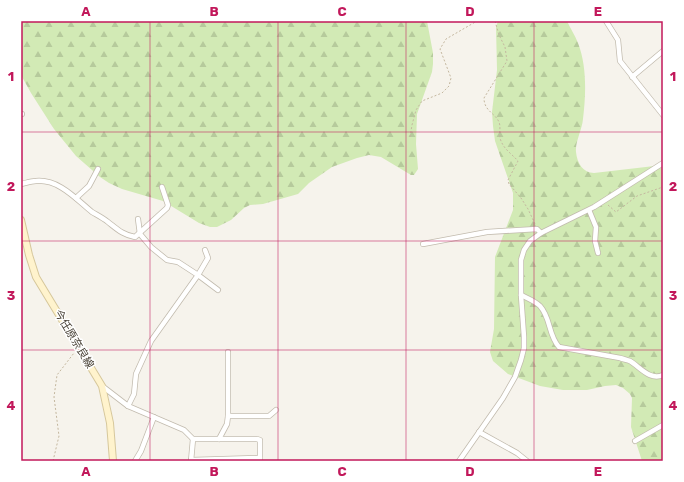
<svg xmlns="http://www.w3.org/2000/svg" width="684" height="482" viewBox="0 0 684 482" font-family="Rubik,'Noto Sans JP',sans-serif">
<defs>
<pattern id="forest-firs" width="22" height="20" patternUnits="userSpaceOnUse"><rect width="22" height="20" fill="#d2eab5"/><path d="M5 1l3.5 6h-7zM16 11l3.5 6h-7z" fill="#b6ca9c"/></pattern>
</defs>
<rect width="100%" height="100%" fill="#f6f3ec"/>
<g fill="url(#forest-firs)">
<polygon points="21,21 427,21 433,53 433,64 432,72 417,114 416,144 418,169 414,175 411,175 381,157 369,155 357,158 332,167 309,183 298,194 263,204 250,205 244,208 231,220 217,227 210,227 199,223 163,201 122,189 109,183 100,177 76,156 54,129 31,93 21,75"/>
<path d="M 498,21 L 567,21 C 570,28 575,35 578,43 C 587,66 586,95 583,119 C 582,130 575,142 576,152 C 577,163 583,173 594,173 L 663,165 L 663,461 L 642,461 L 631,427 L 632,398 L 630,394 L 623,388 L 616,385 L 605,386 L 587,390 L 563,390 L 540,386 L 508,374 L 493,361 L 490,352 L 494,329 L 495,257 L 513,210 L 513,193 L 495,141 L 493,126 L 492,112 L 497,70 L 496,27 Z"/>
</g>
<g fill="none" stroke-linecap="round" stroke-linejoin="round">
<defs>
<g id="street">
<polyline points="606,21 618,40 620,61 663,115"/>
<polyline points="632,77 663,51"/>
<polyline points="21,114 22,114"/>
<path d="M 21,184 C 26,183 31,181 36,181 C 59,179 76,199 92,212 C 97,215 103,218 108,222 C 117,229 123,235 135,237 L 167,208 L 168,205 L 162,187"/>
<polyline points="76,198 89,186 98,169"/>
<polyline points="589,210 596,227 595,241 598,253"/>
<polyline points="138,219 140,234 151,247 167,260 178,262 198,275 208,258 205,250"/>
<polyline points="423,244 487,232 537,229 541,233"/>
<path d="M 521,295 C 527,298 535,301 540,306 C 551,318 548,335 559,347 L 620,358 C 623,359 627,360 630,361 C 640,367 650,381 663,375"/>
<polyline points="102,386 128,406 184,430 193,439 257,439 260,440 260,461"/>
<polyline points="128,406 134,394 136,374 151,341 198,275 218,290"/>
<polyline points="228,416 269,416 276,410"/>
<polyline points="479,432 517,453 527,461"/>
<polyline points="219,439 227,424 228,416 228,352"/>
<polyline points="635,441 663,425"/>
<polyline points="191,460 260,458"/>
<polyline points="135,461 141,451 154,417"/>
<polyline points="191,461 193,439"/>
<polyline points="459,461 503,398 515,377 521,360 524,348 524,337 521,295 521,260 524,250 530,241 541,233 594,207 663,163"/>
</g>
<polyline id="secondary" points="21,220 29,255 36,277 102,386 110,423 113,461"/>
</defs>
<use href="#street" stroke="#c2bbae" stroke-width="6"/>
<use href="#secondary" stroke="#d6c79b" stroke-width="8"/>
<g stroke="#c4b79f" stroke-width="1" stroke-dasharray="2 2" stroke-linecap="butt">
<path d="M 495,21 L 499,35 L 505,47 L 507,61 L 484,98 C 484,111 495,113 499,122 C 501,127 499,133 500,138 C 503,149 511,153 518,161 L 508,180 L 509,184 L 521,198 L 528,209 L 535,224"/>
<polyline points="410,137 412,125 416,110 422,101 442,93 449,86 451,78 440,49 446,39 477,21"/>
<polyline points="608,205 616,212 637,196 663,187"/>
<polyline points="53,461 59,436 54,397 57,375 74,353"/>
</g>
<use href="#street" stroke="#fff" stroke-width="4.5"/>
<use href="#secondary" stroke="#fff3cd" stroke-width="6"/>
</g>
<path fill="none" stroke="#c2185b" stroke-width="1" stroke-opacity="0.55" d="M 150,21 L 150,461M 278,21 L 278,461M 406,21 L 406,461M 534,21 L 534,461M 21,132 L 663,132M 21,241 L 663,241M 21,350 L 663,350"/>
<g text-anchor="middle" dominant-baseline="central" stroke-width="3" stroke-linejoin="round" paint-order="stroke">
<g font-size="11" fill="#4b4439" stroke="#fff">
<text transform="translate(74 339) rotate(59)">今任原奈良線</text>
</g>
</g>
<rect width="684" height="482" fill="none" stroke="#ffffff" stroke-width="44"/>
<rect x="22" y="22" width="640" height="438" fill="none" stroke="#c2185b" stroke-width="1.5"/>
<g font-size="13" text-anchor="middle" font-weight="bold" fill="#c2185b">
<text x="86" y="16">A</text>
<text x="214" y="16">B</text>
<text x="342" y="16">C</text>
<text x="470" y="16">D</text>
<text x="598" y="16">E</text>
<text x="11" y="81">1</text>
<text x="673" y="81">1</text>
<text x="11" y="191">2</text>
<text x="673" y="191">2</text>
<text x="11" y="300">3</text>
<text x="673" y="300">3</text>
<text x="11" y="410">4</text>
<text x="673" y="410">4</text>
<text x="86" y="476">A</text>
<text x="214" y="476">B</text>
<text x="342" y="476">C</text>
<text x="470" y="476">D</text>
<text x="598" y="476">E</text>
</g>
</svg>
